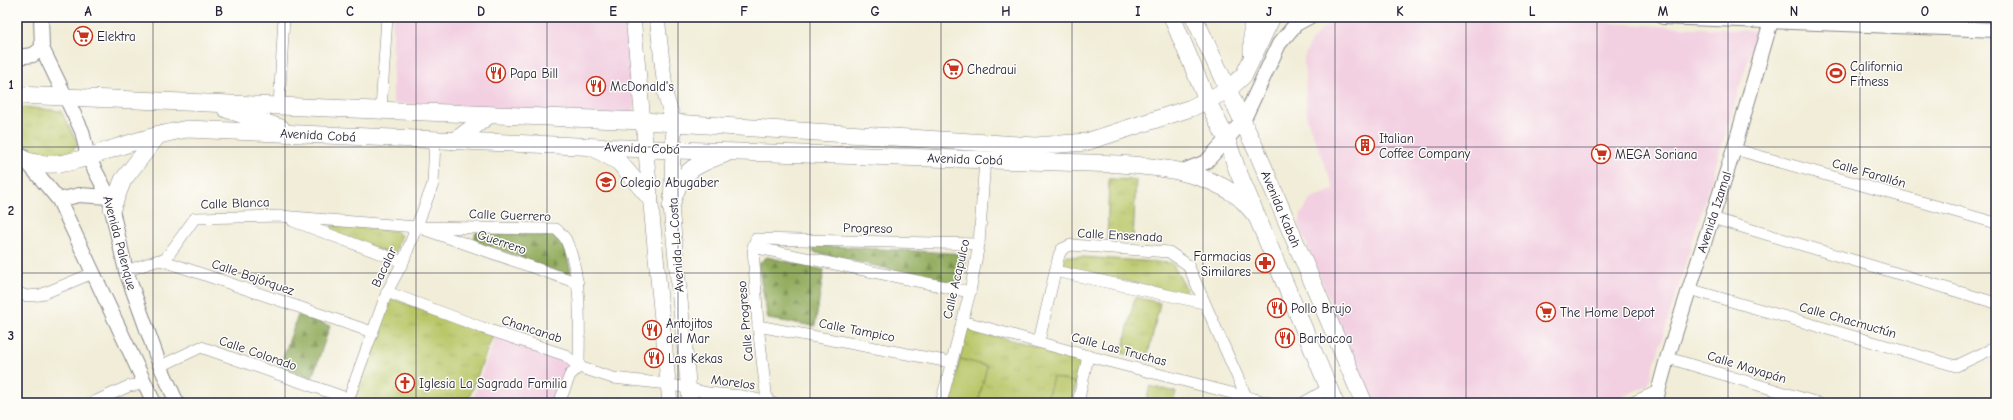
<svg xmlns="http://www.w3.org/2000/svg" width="2013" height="420" viewBox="0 0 2013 420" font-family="'Comic Neue',sans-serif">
<defs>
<pattern id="grass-tufts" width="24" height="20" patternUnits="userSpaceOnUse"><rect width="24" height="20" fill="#b9c769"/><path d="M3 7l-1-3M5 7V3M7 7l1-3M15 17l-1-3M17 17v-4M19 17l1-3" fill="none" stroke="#9fab5c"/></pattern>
<pattern id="forest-firs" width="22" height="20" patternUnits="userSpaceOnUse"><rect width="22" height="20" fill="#92ac5d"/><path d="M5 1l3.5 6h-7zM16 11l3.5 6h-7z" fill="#778c4e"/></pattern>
</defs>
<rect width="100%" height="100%" fill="#fdfcf7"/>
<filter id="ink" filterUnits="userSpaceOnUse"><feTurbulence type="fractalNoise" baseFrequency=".025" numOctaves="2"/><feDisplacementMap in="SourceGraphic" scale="8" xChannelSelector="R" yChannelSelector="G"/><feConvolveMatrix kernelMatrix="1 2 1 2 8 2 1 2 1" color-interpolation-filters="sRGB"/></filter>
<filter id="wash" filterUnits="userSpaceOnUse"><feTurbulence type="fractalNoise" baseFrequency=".012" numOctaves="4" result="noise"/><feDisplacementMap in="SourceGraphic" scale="16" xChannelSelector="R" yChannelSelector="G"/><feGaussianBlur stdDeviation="0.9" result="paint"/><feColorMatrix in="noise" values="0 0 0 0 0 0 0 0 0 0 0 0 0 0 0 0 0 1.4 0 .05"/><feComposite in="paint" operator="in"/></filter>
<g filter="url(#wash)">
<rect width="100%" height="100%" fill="#f1edd8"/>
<g fill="#f2cfe1">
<polygon points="393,17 626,17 635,100 633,110 629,116 393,103"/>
<polygon points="1342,17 1492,17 1754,31 1756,34 1648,385 1610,403 1371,403 1299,225 1301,215 1310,200 1334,189 1307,119 1304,58 1310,43 1322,29"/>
<polygon points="497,333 573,361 557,403 471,403"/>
</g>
<g fill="url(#grass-tufts)" stroke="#6e7452">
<path d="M 24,107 L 61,111 L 78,144 C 73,154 52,161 41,158 C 33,155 26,149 19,144 C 18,138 14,115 18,110 C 19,110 24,107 24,107 Z"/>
<polygon points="1109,179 1136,180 1133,241 1107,240"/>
<polygon points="332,225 397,231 401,236 394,255 331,233"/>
<polygon points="1066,256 1172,263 1187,290 1182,294 1059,266"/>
<polygon points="1135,297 1160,303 1147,359 1122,353"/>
<polygon points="390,298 493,335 467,403 353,403"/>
<polygon points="967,329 1083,358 1071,403 949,403"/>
<polygon points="1150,386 1176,392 1173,403 1146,403"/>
</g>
<g fill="url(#forest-firs)" stroke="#5a674c">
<polygon points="476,232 558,236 564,244 571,272 565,274 485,245 474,240"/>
<polygon points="812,245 966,254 960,285 813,252"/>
<polygon points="767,257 824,270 815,326 768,319 758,264"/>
<polygon points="298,315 330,326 312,378 280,367"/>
</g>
<g fill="#b9c769" stroke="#6e7452">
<polygon points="960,359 987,366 978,403 949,402"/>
<polygon points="1053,377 1076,383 1072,403 1046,403"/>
</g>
</g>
<g filter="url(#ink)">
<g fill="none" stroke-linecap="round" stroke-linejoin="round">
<defs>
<g id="minor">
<polyline points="279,106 284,17"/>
<polyline points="381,110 387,17"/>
<polyline points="1734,149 1996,223"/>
<polyline points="1712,218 1996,303"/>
<polyline points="293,221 403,262"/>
<polyline points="426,230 578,283"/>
<polyline points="753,247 970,292"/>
<path d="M 164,261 L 195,218 L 280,216 L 416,227 L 556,229 C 559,232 564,236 566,240 C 583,277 579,327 579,367 L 570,375 L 559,403"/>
<polyline points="126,271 159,260 164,261 372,332"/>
<polyline points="1055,271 1204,303"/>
<polyline points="1689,289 1956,366 1996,347"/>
<polyline points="17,292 26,296 40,295 93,273"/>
<polyline points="387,292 483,328 565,355 579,367 613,378 668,384 708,393 743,396 773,403"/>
<polyline points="962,321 1088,356 1270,403"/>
<polyline points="758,326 950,362"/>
<polyline points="1039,341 1059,255 1062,249 1071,245 1169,252 1188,265 1249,403"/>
<polyline points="1667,359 1675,360 1818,403"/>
<polyline points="159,363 165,364 201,347 349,399"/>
<polyline points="767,401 758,326 753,247 756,239 979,244"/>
<polyline points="92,403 129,386 145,384"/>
<polyline points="347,403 387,292 403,262 433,184 435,140"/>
<polyline points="941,403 970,292 979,244 985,159"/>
<polyline points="1078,403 1088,356"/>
<polyline points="1303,403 1329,388"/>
<polyline points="1631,403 1658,391"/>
</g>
<g id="tertiary">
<polyline points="41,17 42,48 82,131 88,157 109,197 126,271 159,363 177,403"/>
<polyline points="1663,17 1996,30"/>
<polyline points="17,57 33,55 42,48"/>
<polyline points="22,156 59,200 154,403"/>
<polyline points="1183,171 1206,162 1243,121 1279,44 1296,24 1309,17"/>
<polyline points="59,200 79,195 109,197"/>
<polyline points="1655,403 1667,359 1734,149 1771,21"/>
</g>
<g id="secondary">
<polyline points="633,17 670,403"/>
<polyline points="657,17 666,97 674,123 671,207 690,403"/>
</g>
<g id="primary">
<polyline points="1172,17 1207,100 1227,140 1237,169 1335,403"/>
<polyline points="1194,17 1258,154 1364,403"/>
<polyline points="1252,17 1252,53"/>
<polyline points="1746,17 1750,20"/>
<polyline points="1889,25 1903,17"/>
<polyline points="17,95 643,121 1036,146 1086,142 1191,108 1228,90 1244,75 1272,17"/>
<polyline points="226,109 281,128"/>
<polyline points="455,141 489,115"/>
<polyline points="594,148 619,162 650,198"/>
<path d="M 17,157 C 53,174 87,157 121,146 C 143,139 165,133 187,129 L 646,149 L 1119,164 C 1160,167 1202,171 1236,195 C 1244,200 1251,210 1257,217"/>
<path d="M 671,207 C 679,172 693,165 725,154"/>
<polyline points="112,208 123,180 159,134"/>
</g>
</defs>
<use href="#minor" stroke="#8a888a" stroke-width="12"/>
<use href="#tertiary" stroke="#8a888a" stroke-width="16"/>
<use href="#secondary" stroke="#8a888a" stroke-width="16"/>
<use href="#primary" stroke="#8a888a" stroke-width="18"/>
<use href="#minor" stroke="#fff" stroke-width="11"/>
<use href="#tertiary" stroke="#fff" stroke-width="14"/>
<use href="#secondary" stroke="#fff" stroke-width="15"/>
<use href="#primary" stroke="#fff" stroke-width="17"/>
</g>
</g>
<path fill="none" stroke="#22223b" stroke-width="1" stroke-opacity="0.55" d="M 153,17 L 153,403M 285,17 L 285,403M 416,17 L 416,403M 547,17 L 547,403M 678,17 L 678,403M 810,17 L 810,403M 941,17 L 941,403M 1072,17 L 1072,403M 1203,17 L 1203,403M 1335,17 L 1335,403M 1466,17 L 1466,403M 1597,17 L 1597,403M 1728,17 L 1728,403M 1860,17 L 1860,403M 17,147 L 1996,147M 17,273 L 1996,273"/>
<defs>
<symbol id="supermarket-ring" viewBox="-11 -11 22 22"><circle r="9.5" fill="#fdfcf7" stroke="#c8321e" stroke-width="1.5"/><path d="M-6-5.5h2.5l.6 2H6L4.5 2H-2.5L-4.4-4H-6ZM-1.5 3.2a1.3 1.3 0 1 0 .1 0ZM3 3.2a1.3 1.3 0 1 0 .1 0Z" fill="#c8321e"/></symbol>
<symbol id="restaurant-ring" viewBox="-11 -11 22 22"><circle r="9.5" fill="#fdfcf7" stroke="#c8321e" stroke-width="1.5"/><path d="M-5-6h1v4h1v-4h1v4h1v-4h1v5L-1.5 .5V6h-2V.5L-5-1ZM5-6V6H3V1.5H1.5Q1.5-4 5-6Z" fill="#c8321e"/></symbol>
<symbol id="stadium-ring" viewBox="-11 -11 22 22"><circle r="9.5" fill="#fdfcf7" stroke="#c8321e" stroke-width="1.5"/><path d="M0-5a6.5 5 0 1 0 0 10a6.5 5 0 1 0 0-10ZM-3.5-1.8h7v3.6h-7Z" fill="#c8321e"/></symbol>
<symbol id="building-ring" viewBox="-11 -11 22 22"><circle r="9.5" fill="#fdfcf7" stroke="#c8321e" stroke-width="1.5"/><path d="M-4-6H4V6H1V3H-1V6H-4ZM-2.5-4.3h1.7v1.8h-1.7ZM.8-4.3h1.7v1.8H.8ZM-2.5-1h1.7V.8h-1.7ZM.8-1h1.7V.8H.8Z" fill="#c8321e"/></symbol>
<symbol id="school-ring" viewBox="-11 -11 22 22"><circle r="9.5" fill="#fdfcf7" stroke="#c8321e" stroke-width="1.5"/><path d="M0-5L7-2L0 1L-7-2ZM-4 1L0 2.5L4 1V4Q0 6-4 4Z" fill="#c8321e"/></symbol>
<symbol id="pharmacy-ring" viewBox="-11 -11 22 22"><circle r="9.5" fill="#fdfcf7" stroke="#c8321e" stroke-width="1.5"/><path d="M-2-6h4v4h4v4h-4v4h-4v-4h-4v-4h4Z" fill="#c8321e"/></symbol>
<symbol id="church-ring" viewBox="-11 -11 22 22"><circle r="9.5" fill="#fdfcf7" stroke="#c8321e" stroke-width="1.5"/><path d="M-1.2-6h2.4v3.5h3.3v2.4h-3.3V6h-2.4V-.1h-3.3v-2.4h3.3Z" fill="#c8321e"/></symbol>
</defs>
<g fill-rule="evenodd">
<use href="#supermarket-ring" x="72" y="25" width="22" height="22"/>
<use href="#supermarket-ring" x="942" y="58" width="22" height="22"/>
<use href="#restaurant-ring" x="485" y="62" width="22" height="22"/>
<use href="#stadium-ring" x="1825" y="62" width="22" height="22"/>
<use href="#restaurant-ring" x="585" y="75" width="22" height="22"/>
<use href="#building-ring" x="1354" y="134" width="22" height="22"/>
<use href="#supermarket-ring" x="1590" y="143" width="22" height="22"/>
<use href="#school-ring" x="595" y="171" width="22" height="22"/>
<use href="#pharmacy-ring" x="1254" y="252" width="22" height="22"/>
<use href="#restaurant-ring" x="1266" y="297" width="22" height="22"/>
<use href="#supermarket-ring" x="1535" y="301" width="22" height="22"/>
<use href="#restaurant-ring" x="641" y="319" width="22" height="22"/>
<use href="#restaurant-ring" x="1274" y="327" width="22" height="22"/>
<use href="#restaurant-ring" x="643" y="347" width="22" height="22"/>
<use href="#church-ring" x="394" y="372" width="22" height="22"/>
</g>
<g text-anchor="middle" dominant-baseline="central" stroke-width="3" stroke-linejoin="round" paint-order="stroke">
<g font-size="13" fill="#22223b" stroke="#fdfcf7" text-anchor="start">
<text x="97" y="36">Elektra</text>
<text x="1850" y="66">California<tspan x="1850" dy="15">Fitness</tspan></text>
<text x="967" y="69">Chedraui</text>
<text x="510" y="73">Papa Bill</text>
<text x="610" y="86">McDonald's</text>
<text x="1379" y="138">Italian<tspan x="1379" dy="15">Coffee Company</tspan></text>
<text x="1615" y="154">MEGA Soriana</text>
<text x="620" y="182">Colegio Abugaber</text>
<text x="1251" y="256" text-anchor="end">Farmacias<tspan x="1251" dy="15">Similares</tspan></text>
<text x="1291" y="308">Pollo Brujo</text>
<text x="1560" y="312">The Home Depot</text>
<text x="666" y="323">Antojitos<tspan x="666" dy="15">del Mar</tspan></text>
<text x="1299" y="338">Barbacoa</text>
<text x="668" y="358">Las Kekas</text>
<text x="419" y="383">Iglesia La Sagrada Familia</text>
</g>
<g font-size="13" fill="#22223b" stroke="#fdfcf7">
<text transform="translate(318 135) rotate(3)">Avenida Cobá</text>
<text transform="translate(642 148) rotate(2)">Avenida Cobá</text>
<text transform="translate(965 159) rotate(2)">Avenida Cobá</text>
<text transform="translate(1869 173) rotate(16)">Calle Farallón</text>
<text transform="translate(235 203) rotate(-2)">Calle Blanca</text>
<text transform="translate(1281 209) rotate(67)">Avenida Kabah</text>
<text transform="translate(1714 212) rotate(-72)">Avenida Izamal</text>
<text transform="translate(510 215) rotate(2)">Calle Guerrero</text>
<text transform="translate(868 228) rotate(1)">Progreso</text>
<text transform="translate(1120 235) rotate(3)">Calle Ensenada</text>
<text transform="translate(502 242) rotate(19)">Guerrero</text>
<text transform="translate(120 243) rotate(75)">Avenida Palenque</text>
<text transform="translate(676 245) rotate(-94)">Avenida La Costa</text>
<text transform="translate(384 267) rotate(-65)">Bacalar</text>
<text transform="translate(253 277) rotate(19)">Calle Bojórquez</text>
<text transform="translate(956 279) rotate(-77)">Calle Acapulco</text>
<text transform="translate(1848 320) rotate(16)">Calle Chacmuctún</text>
<text transform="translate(745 321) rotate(-95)">Calle Progreso</text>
<text transform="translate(532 329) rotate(18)">Chancanab</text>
<text transform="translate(857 330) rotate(11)">Calle Tampico</text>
<text transform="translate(1119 349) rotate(15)">Calle Las Truchas</text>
<text transform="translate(258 353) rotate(19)">Calle Colorado</text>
<text transform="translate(1747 367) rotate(17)">Calle Mayapán</text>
<text transform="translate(733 382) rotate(8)">Morelos</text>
</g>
</g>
<rect width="2013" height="420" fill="none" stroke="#fdfcf7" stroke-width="44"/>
<rect x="22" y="22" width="1969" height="376" fill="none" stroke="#22223b" stroke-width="1.5"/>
<g font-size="13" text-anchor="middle" font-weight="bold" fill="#22223b">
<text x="88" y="16">A</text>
<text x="219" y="16">B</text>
<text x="350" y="16">C</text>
<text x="481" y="16">D</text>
<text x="613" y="16">E</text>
<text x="744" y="16">F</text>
<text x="875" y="16">G</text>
<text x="1006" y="16">H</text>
<text x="1138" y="16">I</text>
<text x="1269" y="16">J</text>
<text x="1400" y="16">K</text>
<text x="1532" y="16">L</text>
<text x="1663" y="16">M</text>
<text x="1794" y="16">N</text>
<text x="1925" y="16">O</text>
<text x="11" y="89">1</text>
<text x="11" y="215">2</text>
<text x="11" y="340">3</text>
</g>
</svg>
